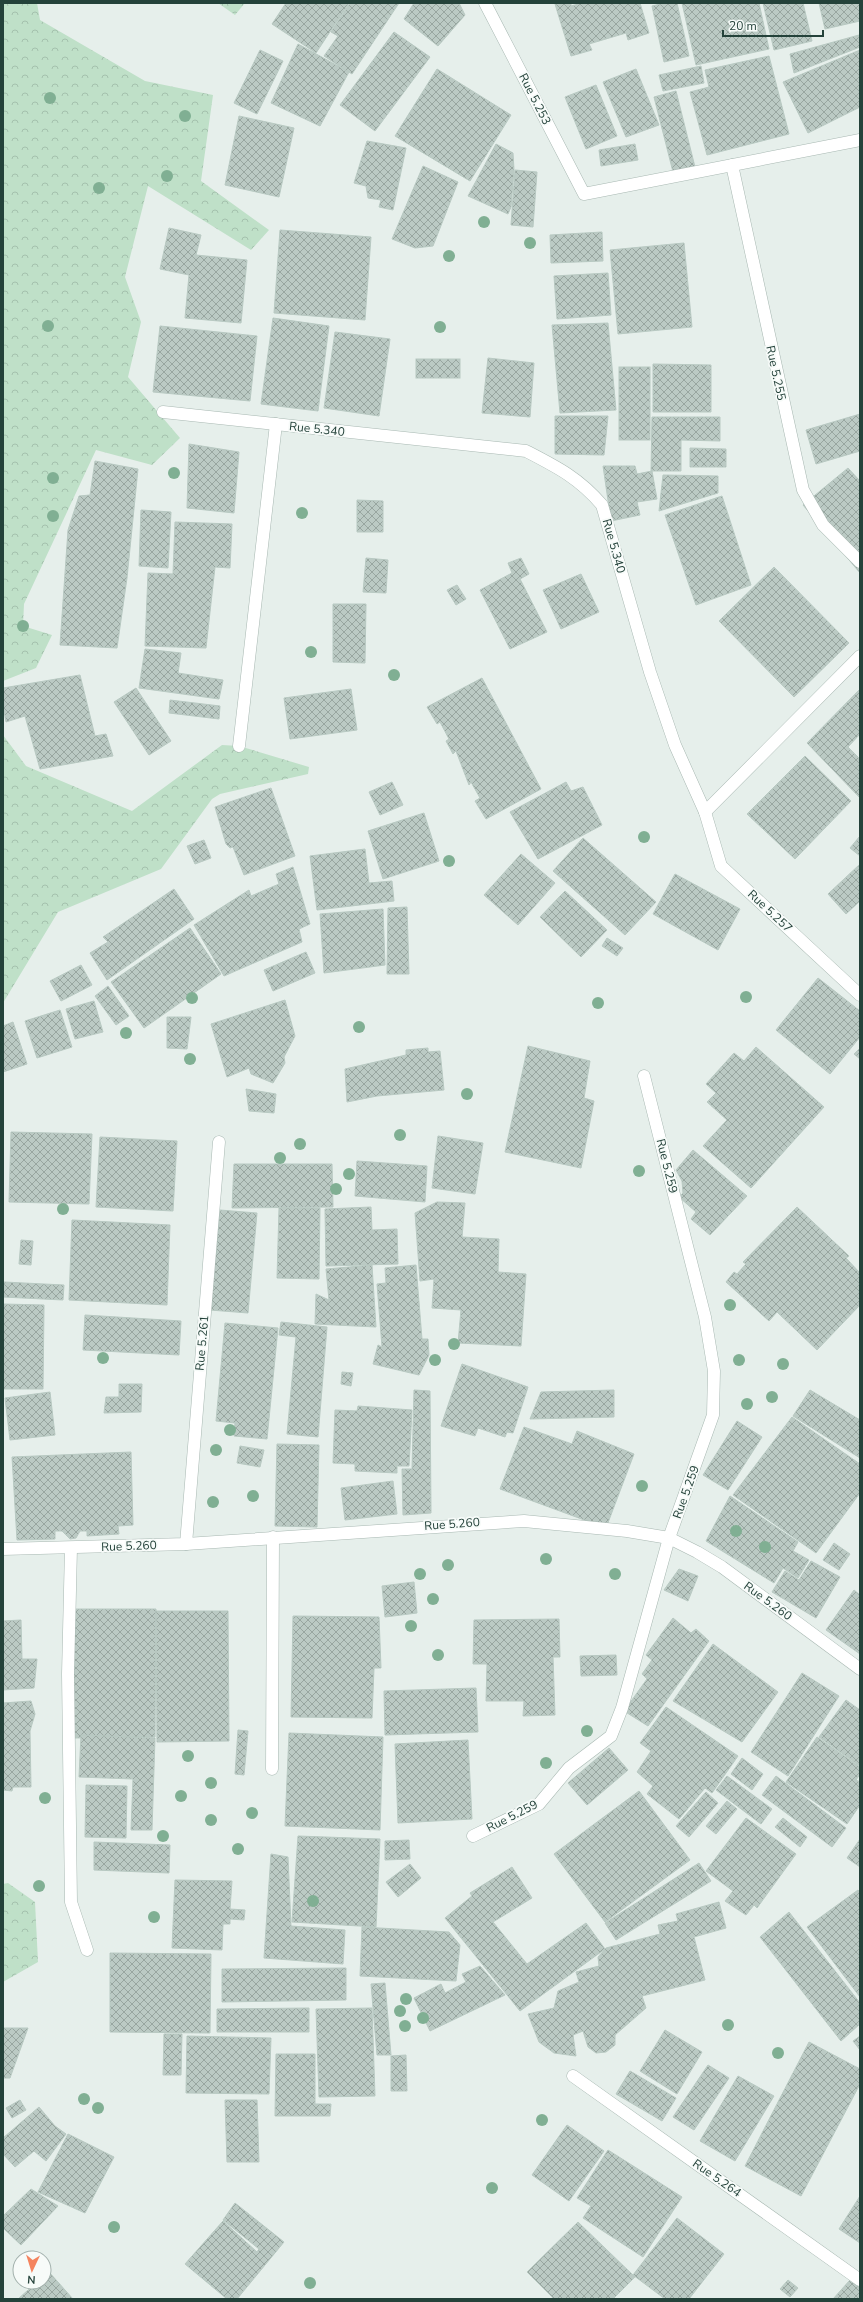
<svg xmlns="http://www.w3.org/2000/svg" width="863" height="2302" viewBox="0 0 863 2302" font-family="'Nunito Sans',sans-serif">
<defs>
<pattern id="forest-crowns" width="20" height="18" patternUnits="userSpaceOnUse"><rect width="20" height="18" fill="#bfe0c8"/><path d="M2 6a3 3 0 1 1 6 0M12 15a3 3 0 1 1 6 0" fill="none" stroke="#a4c1ad"/></pattern>
<pattern id="building-cross-hatch" width="8" height="8" patternUnits="userSpaceOnUse"><rect width="8" height="8" fill="#bbcac4"/><path d="M0 0l8 8M0 8l8-8" fill="none" stroke="#98a6a0"/></pattern>
</defs>
<rect width="100%" height="100%" fill="#e6efeb"/>
<g fill="url(#forest-crowns)">
<polygon points="3,3 37,3 40,20 145,81 213,95 201,181 269,230 251,250 148,186 125,277 141,322 128,377 180,438 152,465 96,450 24,604 23,626 52,635 36,668 3,681"/>
<polygon points="218,3 245,3 235,15"/>
<polygon points="3,735 26,766 132,811 222,745 239,746 309,767 308,774 220,794 212,799 161,869 58,912 3,1003"/>
<polygon points="8,1883 35,1902 38,1962 3,1982 3,1884"/>
</g>
<g fill="url(#building-cross-hatch)" stroke="#b8c9c2">
<polygon points="286,3 349,3 316,53 272,24"/>
<polygon points="350,3 399,3 352,74 324,56 338,36 331,32"/>
<polygon points="414,3 459,3 465,15 438,46 404,19"/>
<polygon points="571,3 571,6 582,3 640,3 649,33 628,40 626,33 589,44 592,50 571,56 555,4"/>
<polygon points="664,3 677,3 689,56 664,62 652,6"/>
<polygon points="682,3 759,3 769,49 696,65"/>
<polygon points="763,3 803,3 812,41 774,50"/>
<polygon points="819,3 860,3 860,21 825,29"/>
<polygon points="394,32 430,57 375,131 340,105"/>
<polygon points="859,35 860,47 794,73 790,54"/>
<polygon points="298,44 349,72 320,126 271,103"/>
<polygon points="260,50 283,61 257,114 234,103"/>
<polygon points="860,50 860,107 808,133 783,82"/>
<polygon points="769,56 789,134 707,155 690,92 709,87 705,70"/>
<polygon points="701,66 704,83 663,91 659,75"/>
<polygon points="437,69 511,115 470,181 395,136"/>
<polygon points="636,69 659,125 626,137 603,82"/>
<polygon points="596,85 617,136 586,149 565,97"/>
<polygon points="676,91 695,167 673,172 654,97"/>
<polygon points="239,116 294,128 279,197 225,185"/>
<polygon points="367,141 406,148 393,210 379,207 381,200 368,198 366,186 354,183"/>
<polygon points="496,144 513,153 514,170 511,207 508,214 468,196"/>
<polygon points="635,144 638,160 601,166 599,150"/>
<polygon points="423,166 458,182 433,246 415,248 392,239"/>
<polygon points="515,170 537,172 533,227 511,225"/>
<polygon points="169,228 201,235 196,255 247,260 241,323 185,318 189,275 160,269"/>
<polygon points="280,230 371,237 365,320 274,313"/>
<polygon points="602,232 603,261 551,263 550,235"/>
<polygon points="684,243 692,327 618,334 610,250"/>
<polygon points="608,273 611,315 557,319 554,276"/>
<polygon points="273,318 329,326 318,411 261,404"/>
<polygon points="608,323 616,410 560,413 552,325"/>
<polygon points="160,326 257,336 250,401 153,392"/>
<polygon points="335,332 390,339 379,416 324,408"/>
<polygon points="488,358 534,363 530,417 482,413"/>
<rect x="416" y="359" width="44" height="19"/>
<polygon points="653,364 711,365 711,412 653,412"/>
<rect x="619" y="367" width="31" height="73"/>
<polygon points="860,414 860,451 816,464 806,430"/>
<polygon points="555,416 608,416 604,455 555,454"/>
<polygon points="652,417 720,417 720,441 681,440 681,471 651,471"/>
<polygon points="189,444 239,452 234,513 187,508"/>
<polygon points="690,448 726,449 726,467 690,467"/>
<polygon points="95,461 138,469 127,578 117,648 60,645 68,530 79,496 90,495"/>
<polygon points="603,466 635,466 637,474 652,471 657,499 637,502 640,515 611,521"/>
<polygon points="848,468 860,481 860,573 803,505"/>
<polygon points="663,475 718,476 718,493 659,511"/>
<polygon points="722,496 751,585 696,605 665,515"/>
<polygon points="357,500 383,501 383,532 357,532"/>
<polygon points="141,510 171,512 168,568 139,566"/>
<polygon points="175,522 232,524 230,568 215,567 206,648 145,646 148,573 173,574"/>
<polygon points="366,558 388,560 386,593 363,592"/>
<polygon points="521,558 529,574 520,579 547,632 510,649 480,590 512,573 508,563"/>
<polygon points="774,567 849,643 794,697 719,621"/>
<polygon points="581,574 599,612 561,629 543,590"/>
<polygon points="457,585 466,599 456,605 447,590"/>
<polygon points="333,604 366,604 365,663 333,662"/>
<polygon points="145,649 181,653 178,673 223,680 219,699 139,688"/>
<polygon points="80,675 95,736 106,734 113,756 40,769 25,716 6,722 3,706 3,688"/>
<polygon points="482,678 541,789 486,819 475,801 480,798 471,782 469,785 456,751 453,754 446,741 449,739 440,722 437,724 427,707"/>
<polygon points="136,688 171,741 149,755 114,702"/>
<polygon points="351,689 357,730 290,739 284,698"/>
<polygon points="860,689 860,734 848,747 860,759 860,798 807,743"/>
<polygon points="170,700 220,706 219,719 169,713"/>
<polygon points="805,756 851,801 795,859 747,814"/>
<polygon points="392,782 403,805 380,815 369,792"/>
<polygon points="566,782 571,791 583,787 602,825 538,859 510,812"/>
<polygon points="271,788 295,856 244,875 233,847 230,848 226,844 215,807"/>
<polygon points="424,813 439,861 383,879 368,831"/>
<polygon points="860,836 860,856 850,848"/>
<polygon points="583,838 656,902 625,935 553,871"/>
<polygon points="204,840 211,858 195,864 187,846"/>
<polygon points="365,849 369,883 392,881 394,901 317,910 310,856"/>
<polygon points="521,854 555,883 518,925 484,895"/>
<polygon points="859,865 860,901 846,914 828,894"/>
<polygon points="293,867 310,924 299,929 302,942 224,976 194,925 249,890 251,896 279,884 276,874"/>
<polygon points="675,874 740,909 718,950 653,914"/>
<polygon points="174,889 194,919 107,980 90,953 108,942 103,937"/>
<polygon points="565,891 607,930 581,957 540,917"/>
<polygon points="407,907 409,974 387,974 388,908"/>
<polygon points="383,909 385,965 324,973 320,914"/>
<polygon points="190,928 221,974 144,1028 111,982"/>
<polygon points="607,938 623,948 617,956 602,946"/>
<polygon points="306,952 315,973 273,991 264,970"/>
<polygon points="81,965 92,985 61,1001 50,981"/>
<polygon points="818,978 860,1011 860,1037 830,1074 776,1030"/>
<polygon points="108,986 129,1016 116,1025 95,996"/>
<polygon points="285,1000 295,1036 284,1057 285,1063 273,1083 251,1074 249,1068 227,1077 211,1024"/>
<polygon points="94,1001 103,1032 75,1039 66,1009"/>
<polygon points="60,1010 72,1047 37,1058 25,1021"/>
<polygon points="167,1017 191,1017 187,1049 167,1048"/>
<polygon points="13,1022 27,1064 3,1072 3,1026"/>
<polygon points="528,1046 590,1061 584,1098 594,1101 581,1168 505,1152"/>
<polygon points="756,1047 824,1107 751,1188 703,1146 727,1120 707,1102 716,1093 706,1084 734,1053 744,1061"/>
<polygon points="428,1048 428,1052 440,1051 444,1090 377,1096 347,1102 345,1069 406,1055 406,1050"/>
<polygon points="860,1048 860,1059 854,1054"/>
<polygon points="246,1089 276,1094 274,1113 249,1111"/>
<polygon points="11,1132 92,1134 89,1204 9,1202"/>
<polygon points="438,1136 483,1143 475,1194 432,1188"/>
<polygon points="100,1137 177,1141 173,1211 96,1207"/>
<polygon points="693,1150 747,1196 710,1235 691,1219 696,1212 679,1197 683,1193 682,1181 676,1170"/>
<polygon points="357,1161 427,1166 425,1202 355,1196"/>
<polygon points="234,1164 332,1164 333,1207 232,1208"/>
<polygon points="437,1202 465,1203 462,1237 499,1239 498,1272 526,1274 521,1346 458,1343 461,1310 432,1308 434,1279 420,1281 415,1213"/>
<polygon points="371,1207 372,1230 397,1229 398,1264 326,1266 325,1209"/>
<polygon points="797,1207 849,1256 846,1258 860,1273 860,1305 817,1350 777,1312 769,1321 726,1282 734,1272 737,1274 746,1264 743,1262"/>
<polygon points="279,1208 320,1208 319,1279 277,1278"/>
<polygon points="220,1210 257,1213 248,1313 210,1310"/>
<polygon points="72,1220 170,1225 167,1305 69,1300"/>
<polygon points="21,1240 33,1241 31,1265 19,1264"/>
<polygon points="372,1265 376,1327 315,1324 316,1294 329,1300 326,1269"/>
<polygon points="416,1265 422,1339 428,1339 429,1355 419,1375 373,1364 378,1345 382,1347 377,1284 386,1283 385,1268"/>
<polygon points="4,1282 64,1285 63,1300 3,1297"/>
<polygon points="3,1304 44,1305 43,1389 3,1389"/>
<polygon points="85,1315 181,1321 179,1355 83,1350"/>
<polygon points="281,1322 327,1327 318,1437 287,1434 296,1337 279,1335"/>
<polygon points="225,1323 278,1328 267,1439 234,1436 235,1423 216,1421"/>
<polygon points="462,1364 528,1387 513,1433 507,1432 505,1437 478,1428 475,1436 441,1426"/>
<polygon points="342,1372 353,1373 351,1386 341,1384"/>
<polygon points="119,1384 142,1384 141,1412 104,1413 106,1397 119,1397"/>
<polygon points="414,1390 430,1391 431,1513 403,1515 402,1469 412,1469"/>
<polygon points="614,1390 614,1417 530,1419 541,1392"/>
<polygon points="810,1390 860,1420 860,1458 793,1416"/>
<polygon points="50,1392 55,1435 10,1440 5,1398"/>
<polygon points="358,1406 412,1410 409,1466 397,1466 397,1473 355,1471 355,1464 333,1463 335,1410 357,1411"/>
<polygon points="792,1417 860,1464 860,1493 816,1553 733,1495"/>
<polygon points="737,1421 762,1437 728,1490 703,1475"/>
<polygon points="524,1427 572,1444 577,1431 634,1454 606,1528 500,1489"/>
<polygon points="277,1444 319,1445 317,1527 275,1526"/>
<polygon points="240,1446 264,1450 260,1467 237,1463"/>
<polygon points="131,1452 133,1525 118,1526 119,1534 87,1536 87,1531 80,1531 76,1538 70,1539 62,1531 55,1531 55,1539 17,1540 12,1457"/>
<polygon points="393,1481 397,1514 345,1520 341,1488"/>
<polygon points="730,1496 798,1542 793,1551 809,1560 798,1578 783,1568 774,1583 706,1541"/>
<polygon points="834,1543 850,1554 839,1570 823,1560"/>
<polygon points="811,1561 840,1577 816,1618 772,1592 785,1571 799,1580"/>
<polygon points="679,1569 698,1576 688,1601 664,1590"/>
<polygon points="414,1582 417,1613 385,1617 382,1586"/>
<polygon points="854,1590 860,1595 860,1654 826,1630"/>
<polygon points="73,1609 156,1609 155,1737 72,1738"/>
<polygon points="156,1611 228,1611 229,1741 157,1742"/>
<polygon points="293,1616 379,1617 381,1668 374,1668 372,1718 291,1717"/>
<polygon points="673,1618 691,1633 696,1629 709,1641 648,1726 624,1711 647,1679 642,1674 652,1660 646,1655"/>
<polygon points="559,1619 560,1657 553,1657 555,1715 523,1716 524,1701 486,1701 487,1664 473,1664 474,1620"/>
<polygon points="21,1620 22,1659 37,1659 34,1688 3,1690 3,1621"/>
<polygon points="713,1644 778,1692 742,1742 673,1701"/>
<polygon points="616,1655 617,1675 581,1676 580,1656"/>
<polygon points="802,1673 839,1696 788,1776 751,1752"/>
<polygon points="476,1688 478,1732 385,1735 384,1691"/>
<polygon points="846,1700 860,1710 860,1766 819,1737"/>
<polygon points="31,1701 35,1714 30,1731 31,1787 13,1787 12,1791 3,1790 3,1703"/>
<polygon points="666,1707 738,1756 712,1793 705,1788 679,1819 647,1794 653,1786 637,1772 651,1751 640,1743"/>
<polygon points="238,1730 248,1731 244,1775 235,1774"/>
<polygon points="289,1733 383,1737 380,1830 285,1826"/>
<polygon points="81,1735 155,1738 152,1830 131,1830 133,1779 79,1777"/>
<polygon points="817,1737 860,1767 860,1774 856,1780 860,1782 860,1805 847,1824 786,1782"/>
<polygon points="468,1740 472,1819 398,1823 395,1744"/>
<polygon points="609,1748 628,1770 587,1805 568,1783"/>
<polygon points="742,1758 763,1774 752,1790 731,1774"/>
<polygon points="727,1776 772,1809 761,1824 716,1790"/>
<polygon points="776,1776 846,1828 832,1847 762,1795"/>
<polygon points="86,1785 127,1786 126,1838 85,1837"/>
<polygon points="639,1791 690,1860 605,1922 554,1854"/>
<polygon points="706,1792 718,1803 689,1837 676,1826"/>
<polygon points="727,1801 737,1809 716,1834 706,1826"/>
<polygon points="746,1818 796,1854 757,1908 754,1905 746,1915 725,1901 733,1891 706,1871"/>
<polygon points="783,1818 807,1837 800,1847 775,1827"/>
<polygon points="298,1836 380,1839 376,1927 292,1922"/>
<polygon points="860,1839 860,1867 847,1858"/>
<polygon points="409,1840 410,1859 385,1860 385,1841"/>
<polygon points="94,1842 170,1845 169,1873 94,1870"/>
<polygon points="271,1854 288,1857 291,1926 345,1930 343,1964 264,1958"/>
<polygon points="699,1863 711,1881 616,1940 605,1923"/>
<polygon points="410,1864 421,1878 398,1897 386,1882"/>
<polygon points="512,1867 532,1898 493,1922 527,1964 586,1923 605,1949 520,2011 445,1918 472,1896 470,1893"/>
<polygon points="175,1880 232,1881 230,1909 245,1910 244,1920 230,1919 230,1924 223,1924 222,1950 172,1948"/>
<polygon points="858,1890 860,1892 860,1997 807,1927"/>
<polygon points="719,1902 726,1928 694,1937 705,1980 642,1996 646,2008 615,2035 615,2045 606,2052 596,2053 588,2047 583,2031 573,2035 576,2056 554,2053 539,2042 528,2014 554,2008 558,1991 579,1982 576,1972 599,1966 598,1957 606,1948 660,1934 658,1925 678,1921 676,1914"/>
<polygon points="789,1912 860,2003 860,2024 841,2041 760,1937"/>
<polygon points="362,1927 449,1932 460,1945 456,1981 360,1976"/>
<polygon points="110,1953 211,1954 210,2033 110,2032"/>
<polygon points="480,1966 505,1995 430,2031 414,1998 441,1984 445,1993 466,1982 462,1974"/>
<polygon points="346,1968 346,2000 222,2002 222,1969"/>
<polygon points="385,1983 391,2055 377,2055 371,1984"/>
<polygon points="309,2008 309,2032 217,2032 217,2009"/>
<polygon points="372,2008 375,2096 319,2097 316,2009"/>
<polygon points="3,2028 28,2028 10,2078 3,2078"/>
<polygon points="665,2030 702,2052 677,2094 640,2071"/>
<polygon points="164,2034 182,2034 181,2075 163,2075"/>
<polygon points="187,2036 271,2038 269,2094 186,2093"/>
<polygon points="860,2036 860,2050 853,2041"/>
<polygon points="809,2042 860,2069 860,2084 801,2196 745,2166"/>
<polygon points="276,2054 315,2054 315,2104 331,2104 330,2116 275,2116"/>
<polygon points="406,2055 407,2091 391,2091 391,2056"/>
<polygon points="708,2065 729,2078 694,2130 673,2117"/>
<polygon points="630,2071 676,2098 662,2121 616,2094"/>
<polygon points="738,2076 774,2096 735,2161 700,2141"/>
<polygon points="20,2100 26,2110 12,2118 6,2108"/>
<polygon points="225,2100 257,2100 259,2162 227,2162"/>
<polygon points="39,2107 55,2126 66,2134 46,2161 34,2151 15,2167 3,2154 3,2138"/>
<polygon points="567,2125 604,2151 569,2201 532,2175"/>
<polygon points="68,2134 114,2157 85,2213 38,2192"/>
<polygon points="608,2150 682,2197 643,2257 583,2218 591,2206 577,2198"/>
<polygon points="31,2189 58,2206 21,2245 3,2228 3,2216"/>
<polygon points="860,2196 860,2243 839,2229"/>
<polygon points="235,2203 284,2242 237,2299 227,2299 185,2264 223,2221 257,2252 259,2249 223,2220"/>
<polygon points="677,2218 724,2254 689,2299 665,2299 633,2275"/>
<polygon points="578,2222 635,2277 613,2299 554,2299 527,2272"/>
<polygon points="49,2272 73,2299 18,2299 37,2282 44,2282 44,2276"/>
<polygon points="788,2280 798,2288 790,2297 780,2289"/>
<polygon points="850,2280 860,2288 860,2299 833,2299"/>
</g>
<g fill="none" stroke-linecap="round" stroke-linejoin="round">
<defs>
<g id="minor">
<polyline points="485,3 584,194 860,140"/>
<polyline points="732,165 803,490 823,525 860,562"/>
<path d="M 163,412 L 526,451 C 557,467 579,478 602,505 L 650,672 L 675,745 L 705,812 L 860,656"/>
<polyline points="239,746 276,424"/>
<polyline points="705,812 721,866 860,995"/>
<polyline points="186,1544 219,1142"/>
<polyline points="71,1548 68,1674 71,1902 87,1950"/>
<polyline points="3,1549 186,1544 524,1521 627,1531 669,1538 697,1552 722,1567 860,1669"/>
<polyline points="272,1769 273,1537"/>
<polyline points="473,1836 539,1804 569,1768 611,1736 622,1708 669,1538 713,1415 714,1371 705,1317 644,1076"/>
<polyline points="573,2076 860,2280"/>
</g>
</defs>
<use href="#minor" stroke="#a8b8b2" stroke-width="13"/>
<use href="#minor" stroke="#fff" stroke-width="12"/>
</g>
<g fill="#80af93">
<circle cx="50" cy="98" r="6"/>
<circle cx="185" cy="116" r="6"/>
<circle cx="167" cy="176" r="6"/>
<circle cx="99" cy="188" r="6"/>
<circle cx="484" cy="222" r="6"/>
<circle cx="530" cy="243" r="6"/>
<circle cx="449" cy="256" r="6"/>
<circle cx="48" cy="326" r="6"/>
<circle cx="440" cy="327" r="6"/>
<circle cx="174" cy="473" r="6"/>
<circle cx="53" cy="478" r="6"/>
<circle cx="302" cy="513" r="6"/>
<circle cx="53" cy="516" r="6"/>
<circle cx="23" cy="626" r="6"/>
<circle cx="311" cy="652" r="6"/>
<circle cx="394" cy="675" r="6"/>
<circle cx="644" cy="837" r="6"/>
<circle cx="449" cy="861" r="6"/>
<circle cx="746" cy="997" r="6"/>
<circle cx="192" cy="998" r="6"/>
<circle cx="598" cy="1003" r="6"/>
<circle cx="359" cy="1027" r="6"/>
<circle cx="126" cy="1033" r="6"/>
<circle cx="190" cy="1059" r="6"/>
<circle cx="467" cy="1094" r="6"/>
<circle cx="400" cy="1135" r="6"/>
<circle cx="300" cy="1144" r="6"/>
<circle cx="280" cy="1158" r="6"/>
<circle cx="639" cy="1171" r="6"/>
<circle cx="349" cy="1174" r="6"/>
<circle cx="336" cy="1189" r="6"/>
<circle cx="63" cy="1209" r="6"/>
<circle cx="730" cy="1305" r="6"/>
<circle cx="454" cy="1344" r="6"/>
<circle cx="103" cy="1358" r="6"/>
<circle cx="435" cy="1360" r="6"/>
<circle cx="739" cy="1360" r="6"/>
<circle cx="783" cy="1364" r="6"/>
<circle cx="772" cy="1397" r="6"/>
<circle cx="747" cy="1404" r="6"/>
<circle cx="230" cy="1430" r="6"/>
<circle cx="216" cy="1450" r="6"/>
<circle cx="642" cy="1486" r="6"/>
<circle cx="253" cy="1496" r="6"/>
<circle cx="213" cy="1502" r="6"/>
<circle cx="736" cy="1531" r="6"/>
<circle cx="765" cy="1547" r="6"/>
<circle cx="546" cy="1559" r="6"/>
<circle cx="448" cy="1565" r="6"/>
<circle cx="420" cy="1574" r="6"/>
<circle cx="615" cy="1574" r="6"/>
<circle cx="433" cy="1599" r="6"/>
<circle cx="411" cy="1626" r="6"/>
<circle cx="438" cy="1655" r="6"/>
<circle cx="587" cy="1731" r="6"/>
<circle cx="188" cy="1756" r="6"/>
<circle cx="546" cy="1763" r="6"/>
<circle cx="211" cy="1783" r="6"/>
<circle cx="181" cy="1796" r="6"/>
<circle cx="45" cy="1798" r="6"/>
<circle cx="252" cy="1813" r="6"/>
<circle cx="211" cy="1820" r="6"/>
<circle cx="163" cy="1836" r="6"/>
<circle cx="238" cy="1849" r="6"/>
<circle cx="39" cy="1886" r="6"/>
<circle cx="313" cy="1901" r="6"/>
<circle cx="154" cy="1917" r="6"/>
<circle cx="406" cy="1999" r="6"/>
<circle cx="400" cy="2011" r="6"/>
<circle cx="423" cy="2018" r="6"/>
<circle cx="728" cy="2025" r="6"/>
<circle cx="405" cy="2026" r="6"/>
<circle cx="778" cy="2053" r="6"/>
<circle cx="84" cy="2099" r="6"/>
<circle cx="98" cy="2108" r="6"/>
<circle cx="542" cy="2120" r="6"/>
<circle cx="492" cy="2188" r="6"/>
<circle cx="114" cy="2227" r="6"/>
<circle cx="310" cy="2283" r="6"/>
</g>
<g text-anchor="middle" dominant-baseline="central" stroke-width="3.5" stroke-linejoin="round" paint-order="stroke">
<g font-size="12" fill="#24423a" stroke="#f7fbf9">
<text transform="translate(535 99) rotate(63)">Rue 5.253</text>
<text transform="translate(776 373) rotate(78)">Rue 5.255</text>
<text transform="translate(317 429) rotate(6)">Rue 5.340</text>
<text transform="translate(614 546) rotate(74)">Rue 5.340</text>
<text transform="translate(770 911) rotate(43)">Rue 5.257</text>
<text transform="translate(667 1166) rotate(76)">Rue 5.259</text>
<text transform="translate(202 1343) rotate(-85)">Rue 5.261</text>
<text transform="translate(686 1492) rotate(-70)">Rue 5.259</text>
<text transform="translate(452 1524) rotate(-4)">Rue 5.260</text>
<text transform="translate(129 1546) rotate(-2)">Rue 5.260</text>
<text transform="translate(768 1601) rotate(36)">Rue 5.260</text>
<text transform="translate(512 1816) rotate(-27)">Rue 5.259</text>
<text transform="translate(717 2178) rotate(35)">Rue 5.264</text>
</g>
</g>
<rect width="863" height="2302" fill="none" stroke="#24423a" stroke-width="8"/>
<g transform="translate(32 2270) rotate(184)"><circle r="19" fill="#f7fbf9" stroke="#a3b1ad"/>
<path d="M0-3L7 15L0 10L-7 15Z" fill="#f4845f"/>
<text y="-6" font-size="11" font-weight="bold" text-anchor="middle" fill="#24423a">N</text>
</g>
<path d="M723 30v6h100v-6" fill="none" stroke="#24423a" stroke-width="2"/>
<text x="729" y="30" font-size="12" fill="#24423a" stroke="#f7fbf9" stroke-width="3" paint-order="stroke">20 m</text>
</svg>
